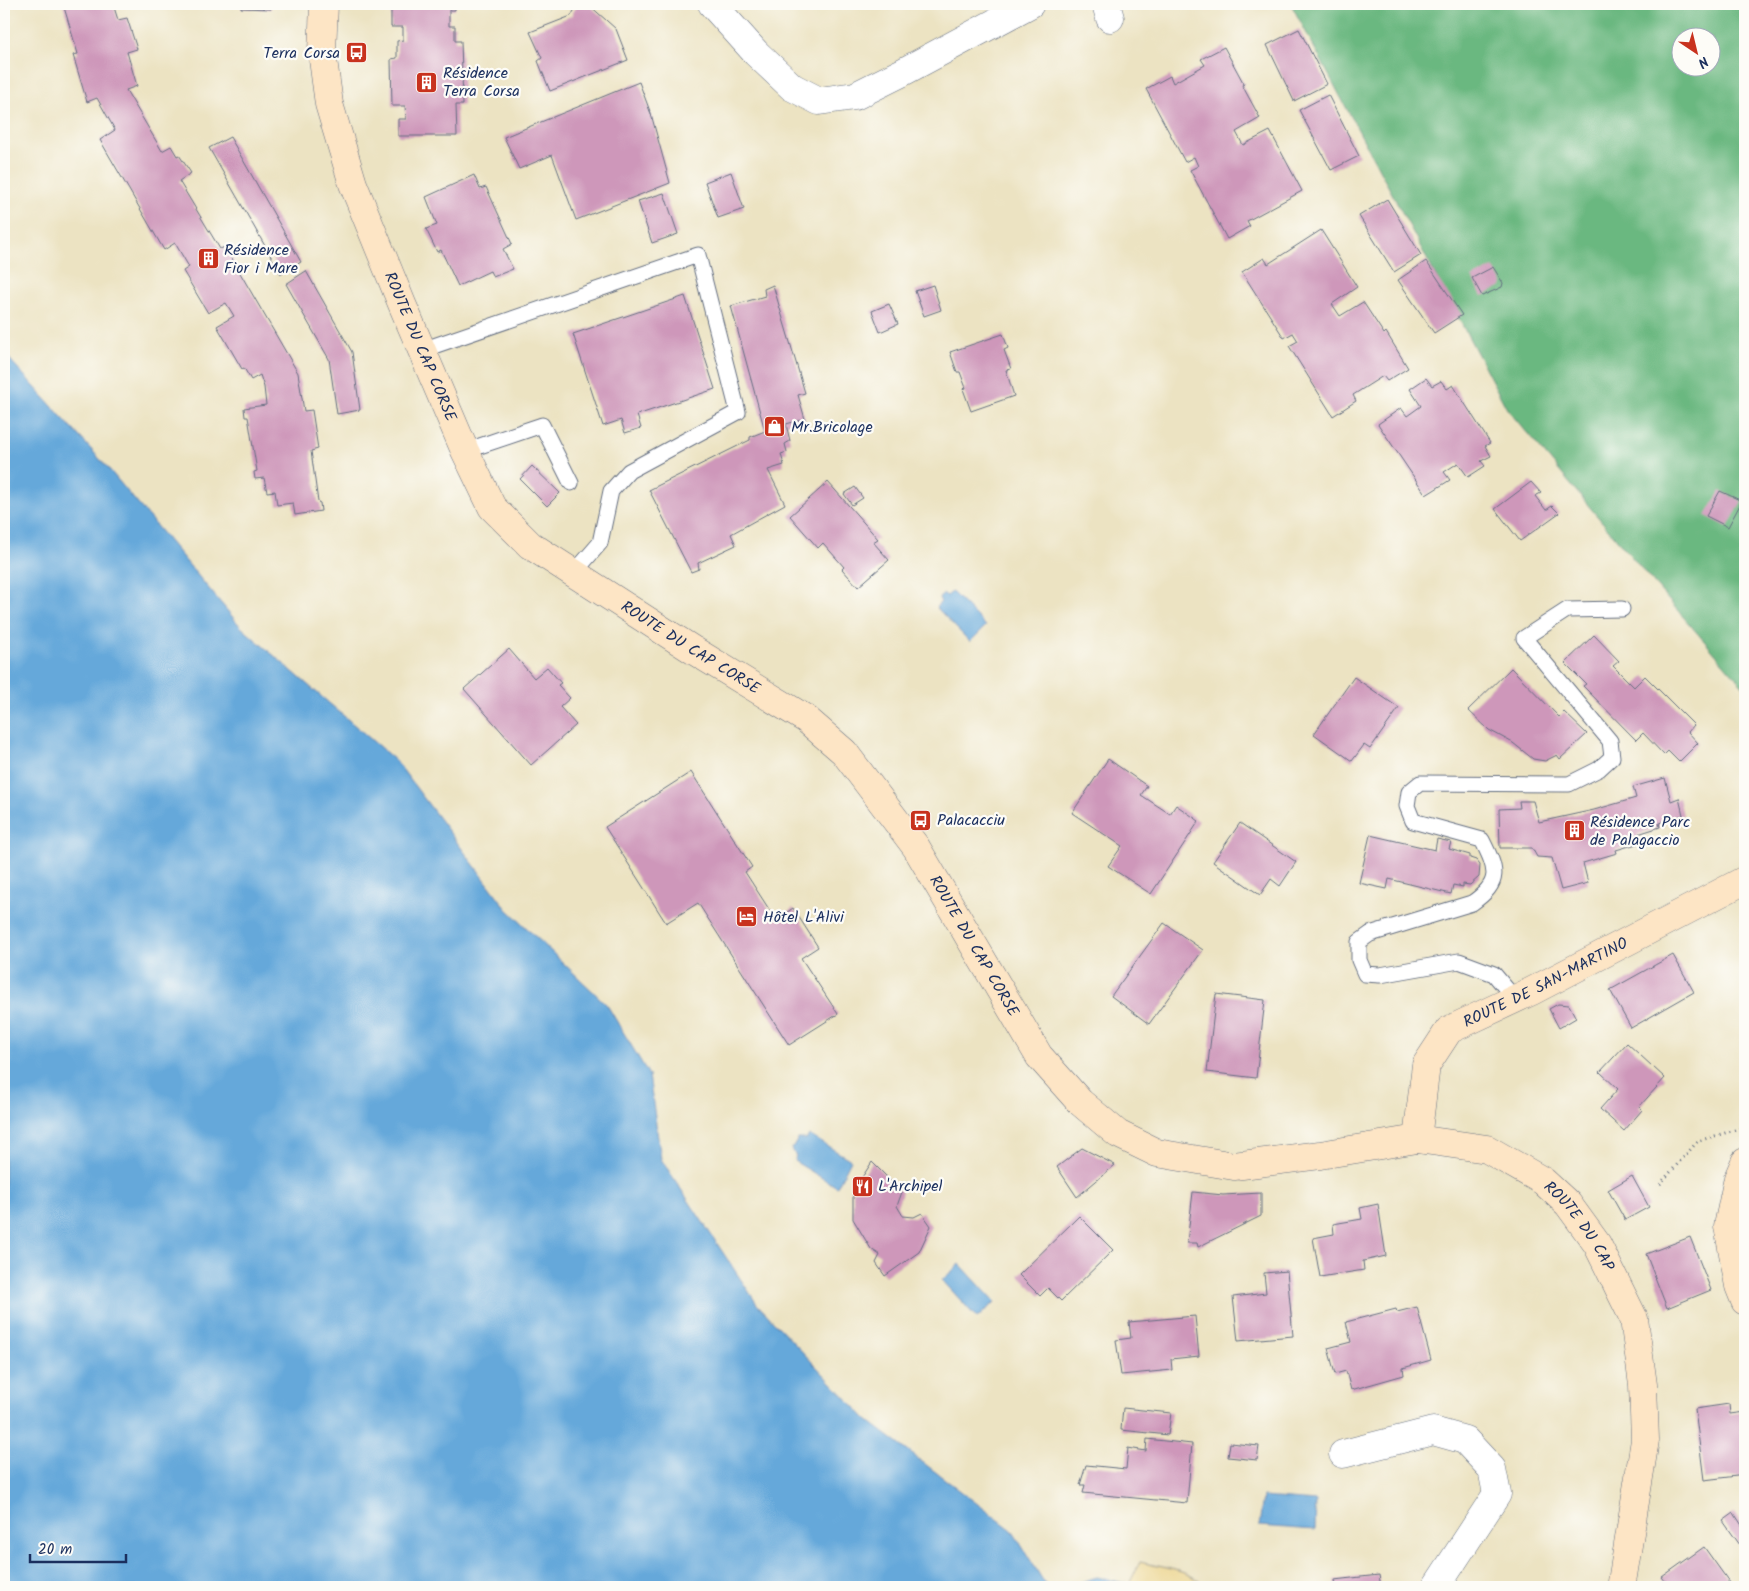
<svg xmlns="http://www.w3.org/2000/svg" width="1749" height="1591" viewBox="0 0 1749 1591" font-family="Kalam,sans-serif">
<rect width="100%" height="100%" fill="#fdfcf7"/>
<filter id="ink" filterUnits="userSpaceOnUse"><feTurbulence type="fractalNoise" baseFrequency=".02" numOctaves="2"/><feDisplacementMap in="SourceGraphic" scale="10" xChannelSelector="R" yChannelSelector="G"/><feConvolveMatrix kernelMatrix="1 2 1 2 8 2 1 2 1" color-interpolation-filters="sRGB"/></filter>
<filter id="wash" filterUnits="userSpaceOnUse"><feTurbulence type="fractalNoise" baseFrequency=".0096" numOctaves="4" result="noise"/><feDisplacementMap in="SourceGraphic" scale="20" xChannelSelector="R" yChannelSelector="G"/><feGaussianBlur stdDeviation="1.12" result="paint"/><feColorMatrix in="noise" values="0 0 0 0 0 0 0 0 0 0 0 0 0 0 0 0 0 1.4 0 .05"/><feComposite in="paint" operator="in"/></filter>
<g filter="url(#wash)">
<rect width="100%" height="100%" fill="#ece3c2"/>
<path fill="#6ab880" stroke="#42746f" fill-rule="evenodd" d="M 1291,4 L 1745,4 L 1745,688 L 1652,581 L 1507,409 ZM 1682,38 L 1712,38 L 1712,68 L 1682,68 Z"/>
<path fill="#eeda9e" stroke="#84847e" d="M 1140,1562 C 1164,1568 1189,1570 1208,1587 L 1132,1587 L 1129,1584 Z"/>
<g fill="#65a8da" stroke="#406c9c">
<polygon points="4,353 107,467 241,627 396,761 507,909 607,1005 649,1075 661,1159 757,1304 867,1420 1012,1530 1047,1587 4,1587"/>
<polygon points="952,592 986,626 970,642 936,607 941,602 939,598 944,594 947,596"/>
<polygon points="809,1135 851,1160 837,1187 794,1161 796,1156 792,1149 798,1139 807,1139"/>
<polygon points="960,1264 995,1302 977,1318 942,1280"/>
<polygon points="1263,1497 1316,1501 1315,1530 1259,1526"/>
<polygon points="1097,1577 1129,1584 1132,1587 1065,1587"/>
</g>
<g id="blocks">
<g fill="#ce97ba">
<polygon points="63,4 113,4 118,20 127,18 137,49 127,52 137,86 126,90 162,151 171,146 177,156 179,155 191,173 179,181 220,249 225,247 298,373 304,411 312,410 318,449 311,451 318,502 320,503 321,511 295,515 293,503 277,505 275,491 267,492 264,478 255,479 254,472 257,471 248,417 245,417 244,408 266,405 264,387 260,375 251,380 244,368 242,369 217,326 234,316 226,303 208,313 183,271 189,267 175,243 164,250 100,140 115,130 97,98 87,102 73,55 78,54"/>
<polygon points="241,4 271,4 271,9 241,8"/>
<polygon points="391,4 455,4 455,10 449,10 449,26 455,26 455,41 461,41 463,105 456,105 457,136 398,136 398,119 406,119 405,106 392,106 391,59 397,58 397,41 403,40 403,27 391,27"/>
<polygon points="578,4 588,4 616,29 628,60 550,91 538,61 542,58 530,32 571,16"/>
<polygon points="1299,29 1327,84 1294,101 1267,45"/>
<polygon points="1224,47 1244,84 1242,85 1260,118 1236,132 1243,145 1270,131 1302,191 1247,221 1250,226 1227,239 1190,170 1198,166 1194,157 1185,162 1146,89 1170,76 1173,83 1205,65 1201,59"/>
<polygon points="639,82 651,114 670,183 576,220 552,155 519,169 504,137"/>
<polygon points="1328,95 1359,156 1331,170 1299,110"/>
<polygon points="230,137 301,262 281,274 209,148"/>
<polygon points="731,172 744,209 718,218 705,182"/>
<polygon points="474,175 480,189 486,187 512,244 503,249 513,269 493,277 490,271 458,286 441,250 437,252 426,229 437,225 426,197"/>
<polygon points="664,193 678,234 652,243 638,201"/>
<polygon points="1387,199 1421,255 1394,272 1359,216"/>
<polygon points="1321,230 1357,287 1332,304 1340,316 1363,302 1384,334 1386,332 1408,368 1387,381 1383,376 1353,395 1356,401 1333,416 1289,346 1298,341 1293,333 1284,338 1242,272 1264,258 1268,264"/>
<polygon points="1426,261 1462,315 1434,333 1398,280"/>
<polygon points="1493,267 1503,283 1502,287 1482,296 1472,278"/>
<polygon points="306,271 352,352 360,410 337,414 329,359 286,284"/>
<polygon points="773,285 805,393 798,395 805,419 786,424 790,441 785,444 787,452 781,454 784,465 768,470 785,504 731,534 736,545 698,563 699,569 691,572 649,490 750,440 750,437 765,431 731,306 765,296 764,289"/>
<polygon points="933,285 941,310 924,316 915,291"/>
<polygon points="685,296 715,389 637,415 641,428 625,433 621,420 603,426 573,334"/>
<polygon points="889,304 898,324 880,332 872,311"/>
<polygon points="1003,334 1008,348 1004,350 1011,369 1006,370 1014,396 971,411 963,389 966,388 960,372 957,372 950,352"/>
<polygon points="1426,378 1432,386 1441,381 1447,389 1453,385 1490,443 1485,446 1491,456 1481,461 1485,466 1468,477 1458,463 1444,472 1450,480 1426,495 1378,424 1401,408 1407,416 1421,406 1410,389"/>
<polygon points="532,466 560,493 547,506 520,479"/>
<polygon points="828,482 878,539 873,542 889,560 858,587 842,569 844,567 823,543 818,548 790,516"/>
<polygon points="1531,482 1541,493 1535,496 1546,510 1552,506 1559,513 1520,541 1495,509"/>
<polygon points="855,487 863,498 852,505 844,494"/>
<polygon points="1720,491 1742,501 1728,527 1706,516"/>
<polygon points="1594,635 1619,661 1613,666 1634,687 1645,676 1694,725 1688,732 1698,743 1679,762 1668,751 1664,755 1643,733 1636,740 1583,686 1586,684 1565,663"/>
<polygon points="509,649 534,678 547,667 561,683 558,685 570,698 560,707 576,725 531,765 464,689"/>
<polygon points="1511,668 1559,717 1564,712 1587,734 1560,759 1557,755 1545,761 1533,759 1513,743 1489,730 1468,710"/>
<polygon points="1354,677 1399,708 1370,749 1364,745 1352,761 1314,734"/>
<polygon points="1108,759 1147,786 1141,795 1170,814 1176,805 1199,821 1151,894 1108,866 1122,846 1072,813"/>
<polygon points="691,772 752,867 745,872 776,920 793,908 818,947 801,958 838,1014 789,1045 698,903 666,923 605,827"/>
<polygon points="1665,778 1671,801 1679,798 1683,815 1659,823 1660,827 1638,834 1640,843 1616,850 1617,853 1583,863 1588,883 1561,890 1552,858 1537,857 1532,848 1500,848 1499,809 1520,808 1519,801 1533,801 1539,822 1594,810 1636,798 1633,787"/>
<polygon points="1240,823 1296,862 1280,886 1271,879 1260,895 1213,862"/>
<polygon points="1370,835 1435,850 1437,839 1451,842 1449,849 1470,855 1470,858 1476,860 1480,865 1479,877 1470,885 1463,884 1463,887 1453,885 1451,894 1389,879 1387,889 1359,883"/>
<polygon points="1164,923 1203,950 1149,1024 1111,996"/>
<polygon points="1673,955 1694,992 1631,1028 1610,990"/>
<polygon points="1216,994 1265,1000 1256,1078 1207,1072"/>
<polygon points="1558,1004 1569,1005 1576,1018 1559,1028 1549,1009"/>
<polygon points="1627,1043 1665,1078 1639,1107 1642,1110 1624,1131 1600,1109 1618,1089 1600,1072"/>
<polygon points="1082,1148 1115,1165 1077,1197 1057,1167"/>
<polygon points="872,1162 902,1192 897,1206 903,1216 914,1217 922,1213 931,1226 919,1252 885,1276 876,1263 880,1255 871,1249 853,1219 853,1191"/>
<polygon points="1632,1176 1649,1207 1625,1220 1608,1190"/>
<polygon points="1193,1192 1223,1195 1261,1193 1261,1216 1198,1247 1197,1243 1187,1243"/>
<polygon points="1378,1204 1386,1256 1363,1261 1364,1270 1320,1277 1313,1238 1334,1234 1333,1224 1362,1219 1360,1208"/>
<polygon points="1079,1216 1113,1250 1061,1301 1048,1288 1040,1296 1019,1275"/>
<polygon points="1690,1237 1711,1290 1667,1308 1646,1254"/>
<polygon points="1287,1271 1293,1336 1238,1341 1233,1297 1266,1293 1264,1273"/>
<polygon points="1417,1307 1431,1360 1403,1368 1404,1375 1351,1390 1346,1371 1335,1374 1328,1348 1351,1342 1346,1322 1396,1309 1397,1312"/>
<polygon points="1195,1316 1199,1356 1171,1359 1172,1370 1121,1375 1116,1340 1131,1338 1129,1322"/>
<polygon points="1729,1404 1730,1414 1745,1412 1745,1475 1704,1480 1695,1409"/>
<polygon points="1123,1408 1171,1413 1168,1435 1121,1430"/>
<polygon points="1147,1439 1192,1444 1187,1503 1083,1493 1085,1485 1080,1485 1086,1465 1126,1469 1128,1448 1146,1451"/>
<polygon points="1230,1443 1259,1446 1257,1460 1228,1457"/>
<polygon points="1734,1513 1745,1530 1745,1552 1723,1521"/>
<polygon points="1704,1547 1732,1586 1743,1579 1745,1582 1745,1587 1670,1587 1662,1577"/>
<polygon points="1379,1575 1381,1587 1335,1587 1334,1580"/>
</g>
</g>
</g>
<g filter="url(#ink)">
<use href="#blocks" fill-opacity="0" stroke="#646e81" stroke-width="1"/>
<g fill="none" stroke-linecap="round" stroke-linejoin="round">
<defs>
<g id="lane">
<polyline points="422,350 698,255 738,412 629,471 611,491 600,543 574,573"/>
<polyline points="465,451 542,425 571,483"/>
<path d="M 1515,999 L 1494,974 L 1459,961 L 1380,975 L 1365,974 L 1359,960 L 1359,942 L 1370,934 L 1472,903 C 1502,882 1497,870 1482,840 L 1413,821 L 1407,806 L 1409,792 L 1420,783 L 1569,784 L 1599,769 L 1612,757 L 1610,741 L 1524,638 L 1567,610 L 1622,609"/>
</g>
<g id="street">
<polyline points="712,4 756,53 792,87 819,101 855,96 901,73 1030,4"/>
<polyline points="1106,4 1110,18"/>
<polyline points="1343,1454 1433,1431 1465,1440 1492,1469 1497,1494 1436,1587"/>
</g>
<g id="secondary">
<path id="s1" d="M 324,4 L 322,52 L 329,104 L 353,184 L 402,304 L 465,451 L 492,507 L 530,545 L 693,650 L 806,719 L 844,752 L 916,847 L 1039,1056 L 1080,1102 L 1118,1134 L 1157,1153 L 1234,1166 L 1320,1155 L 1417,1139 L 1487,1149 L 1543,1181 L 1568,1204 L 1597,1244 L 1634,1319 L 1643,1385 L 1645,1440 L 1622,1582 L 1623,1587"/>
<path id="s2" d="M 1417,1139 L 1426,1065 L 1449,1030 L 1532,991 L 1745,880"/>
<polyline points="1745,1162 1738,1178 1728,1226 1739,1286 1745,1301"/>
</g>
</defs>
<use href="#lane" stroke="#646e81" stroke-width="17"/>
<use href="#street" stroke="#646e81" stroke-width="29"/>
<use href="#secondary" stroke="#646e81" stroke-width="29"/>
<polyline stroke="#646e81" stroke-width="3" stroke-dasharray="1 4" stroke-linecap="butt" points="1660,1184 1698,1141 1745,1127"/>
<use href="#lane" stroke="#fff" stroke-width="15"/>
<use href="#street" stroke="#fff" stroke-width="28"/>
<use href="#secondary" stroke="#fde5c5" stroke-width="28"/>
</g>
</g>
<defs>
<symbol id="bus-square" viewBox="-11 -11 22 22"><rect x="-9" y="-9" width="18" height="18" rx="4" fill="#c8321e" stroke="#fdfcf7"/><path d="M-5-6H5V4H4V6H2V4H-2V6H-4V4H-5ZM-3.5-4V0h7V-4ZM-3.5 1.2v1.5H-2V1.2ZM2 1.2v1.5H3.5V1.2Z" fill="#fff"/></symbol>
<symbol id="building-square" viewBox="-11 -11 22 22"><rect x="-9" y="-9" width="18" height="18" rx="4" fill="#c8321e" stroke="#fdfcf7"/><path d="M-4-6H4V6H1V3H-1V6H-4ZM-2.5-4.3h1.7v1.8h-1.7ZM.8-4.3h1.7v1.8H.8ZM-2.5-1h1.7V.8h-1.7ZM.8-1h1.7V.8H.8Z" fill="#fff"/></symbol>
<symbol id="shop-square" viewBox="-11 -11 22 22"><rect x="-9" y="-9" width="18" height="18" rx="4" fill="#c8321e" stroke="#fdfcf7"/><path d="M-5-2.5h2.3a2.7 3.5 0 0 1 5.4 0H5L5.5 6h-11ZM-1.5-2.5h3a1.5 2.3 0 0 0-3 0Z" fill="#fff"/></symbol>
<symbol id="hotel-square" viewBox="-11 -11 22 22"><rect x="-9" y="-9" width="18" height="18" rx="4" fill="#c8321e" stroke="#fdfcf7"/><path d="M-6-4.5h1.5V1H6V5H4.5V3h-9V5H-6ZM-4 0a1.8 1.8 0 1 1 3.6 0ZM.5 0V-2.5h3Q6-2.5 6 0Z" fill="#fff"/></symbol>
<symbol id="restaurant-square" viewBox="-11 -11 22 22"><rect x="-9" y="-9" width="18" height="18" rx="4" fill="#c8321e" stroke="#fdfcf7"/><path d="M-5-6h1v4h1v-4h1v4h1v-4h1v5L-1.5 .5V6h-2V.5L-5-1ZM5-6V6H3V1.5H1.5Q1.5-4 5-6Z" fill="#fff"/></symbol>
</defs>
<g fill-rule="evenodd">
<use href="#bus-square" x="344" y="40" width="25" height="25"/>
<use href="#building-square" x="414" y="70" width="25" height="25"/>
<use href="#building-square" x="196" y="246" width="25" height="25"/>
<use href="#shop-square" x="762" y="414" width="25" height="25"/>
<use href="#bus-square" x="908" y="808" width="25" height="25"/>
<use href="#building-square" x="1562" y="818" width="25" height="25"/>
<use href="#hotel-square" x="734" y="904" width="25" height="25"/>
<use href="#restaurant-square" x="850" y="1174" width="25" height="25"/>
</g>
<g text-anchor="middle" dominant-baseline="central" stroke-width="4.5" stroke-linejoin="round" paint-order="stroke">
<g font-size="16" fill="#1b2f5e" stroke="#fdfcf7" text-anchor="start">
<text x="340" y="53" text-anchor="end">Terra Corsa</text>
<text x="443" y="73">Résidence<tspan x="443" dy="18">Terra Corsa</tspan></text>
<text x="224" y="250">Résidence<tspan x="224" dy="18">Fior i Mare</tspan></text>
<text x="791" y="427">Mr.Bricolage</text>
<text x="937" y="820">Palacacciu</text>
<text x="1590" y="822">Résidence Parc<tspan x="1590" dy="18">de Palagaccio</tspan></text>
<text x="763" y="917">Hôtel L'Alivi</text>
<text x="878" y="1186">L'Archipel</text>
</g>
<g font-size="16" fill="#1b2f5e" stroke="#fdfcf7">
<text stroke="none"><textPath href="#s1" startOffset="360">ROUTE DU CAP CORSE</textPath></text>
<text stroke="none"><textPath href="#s1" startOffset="780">ROUTE DU CAP CORSE</textPath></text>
<text stroke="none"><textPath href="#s1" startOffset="1200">ROUTE DU CAP CORSE</textPath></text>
<text stroke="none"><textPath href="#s2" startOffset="224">ROUTE DE SAN-MARTINO</textPath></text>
<text stroke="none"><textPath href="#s1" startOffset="1939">ROUTE DU CAP</textPath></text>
</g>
</g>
<rect width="1749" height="1591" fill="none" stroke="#fdfcf7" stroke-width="20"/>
<g transform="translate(1696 52) rotate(145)"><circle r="24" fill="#fdfcf7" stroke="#a3aaba"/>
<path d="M0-4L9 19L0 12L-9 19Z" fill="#c8321e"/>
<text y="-8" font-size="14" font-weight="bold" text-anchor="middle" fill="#1b2f5e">N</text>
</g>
<path d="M30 1554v8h96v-8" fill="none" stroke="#1b2f5e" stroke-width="2.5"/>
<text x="38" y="1554" font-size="15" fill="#1b2f5e" stroke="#fdfcf7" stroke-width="4" paint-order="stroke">20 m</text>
</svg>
